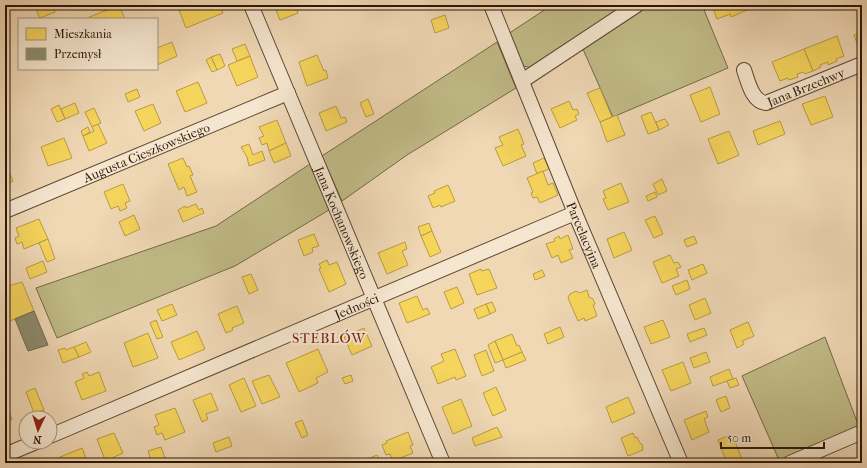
<svg xmlns="http://www.w3.org/2000/svg" width="867" height="468" viewBox="0 0 867 468" font-family="'IM FELL French Canon',serif">
<rect width="100%" height="100%" fill="#f0d8b5"/>
<filter id="stains"><feTurbulence type="fractalNoise" baseFrequency=".005" numOctaves="4"/><feColorMatrix values="0 0 0 0 .2 0 0 0 0 .09 0 0 0 0 .02 0 0 0 .5 -.17"/></filter>
<radialGradient id="worn" r=".72"><stop offset=".6" stop-color="#630" stop-opacity="0"/><stop offset="1" stop-color="#630" stop-opacity=".3"/></radialGradient>
<g fill="#c1bc88" stroke="#766847">
<polygon points="552,5 627,5 533,68 523,66 508,34"/>
<polygon points="649,5 702,5 728,68 613,117 582,47"/>
<polygon points="497,42 516,88 407,155 342,201 322,156"/>
<polygon points="310,164 329,210 235,266 57,338 36,288 216,226"/>
<polygon points="825,337 859,427 779,460 742,376"/>
</g>
<g fill="#f6d55c" stroke="#b99b42">
<polygon points="34,5 52,5 55,12 40,18"/>
<polygon points="119,5 125,19 88,19 87,18"/>
<polygon points="184,5 220,5 223,13 186,28 179,10 185,7"/>
<polygon points="274,5 295,5 298,13 280,20"/>
<polygon points="712,5 745,5 747,10 731,17 730,14 717,19"/>
<polygon points="445,15 449,28 435,33 431,20"/>
<polygon points="862,32 862,50 860,51 854,35"/>
<polygon points="837,36 844,56 836,59 837,61 828,65 828,62 820,65 821,67 813,71 804,49"/>
<polygon points="172,42 177,56 157,65 157,48"/>
<polygon points="245,44 250,56 237,61 232,49"/>
<polygon points="804,49 813,71 805,74 804,72 797,74 798,77 789,80 788,78 780,81 772,62"/>
<polygon points="220,54 225,66 217,70 211,57"/>
<polygon points="317,55 324,71 326,70 328,78 307,86 299,62"/>
<polygon points="250,56 258,77 237,86 228,65"/>
<polygon points="211,57 217,70 212,72 206,60"/>
<polygon points="198,82 207,103 185,112 176,91"/>
<polygon points="710,87 720,114 701,122 690,95"/>
<polygon points="600,88 612,117 600,122 587,93"/>
<polygon points="137,89 140,97 128,102 125,94"/>
<polygon points="825,96 833,117 811,125 802,104"/>
<polygon points="368,99 374,114 366,117 360,103"/>
<polygon points="569,101 573,110 577,109 579,114 575,116 577,120 560,128 551,109"/>
<polygon points="75,103 79,113 65,119 61,109"/>
<polygon points="153,104 161,123 144,131 135,111"/>
<polygon points="59,105 65,119 57,122 51,109"/>
<polygon points="336,106 341,118 345,117 347,122 326,131 319,113"/>
<polygon points="94,108 101,123 92,127 85,112"/>
<polygon points="651,112 659,130 648,134 641,116"/>
<polygon points="617,115 625,135 607,142 600,122"/>
<polygon points="665,119 669,125 659,130 656,122"/>
<polygon points="277,120 286,143 269,151 267,143 262,145 259,138 264,136 259,127"/>
<polygon points="780,121 785,134 758,145 753,131"/>
<polygon points="98,124 107,143 89,151 83,136 94,131 92,127"/>
<polygon points="88,127 90,132 83,136 81,131"/>
<polygon points="518,129 524,144 521,145 526,156 503,166 495,148 503,145 499,137"/>
<polygon points="729,131 739,155 718,164 708,139"/>
<polygon points="64,138 72,158 48,166 41,147"/>
<polygon points="286,143 291,156 274,163 269,151"/>
<polygon points="249,144 253,155 262,151 265,160 249,166 247,157 241,147"/>
<polygon points="183,158 187,167 189,166 193,175 190,176 197,192 187,196 184,187 179,190 168,164"/>
<polygon points="544,158 549,169 537,174 533,163"/>
<polygon points="5,163 13,181 5,185"/>
<polygon points="543,171 548,185 553,183 558,195 540,203 537,197 533,198 531,193 533,192 527,178"/>
<polygon points="662,179 667,191 658,195 653,184"/>
<polygon points="621,183 629,202 608,210 603,199 606,198 603,191"/>
<polygon points="123,184 130,201 125,203 127,208 120,211 118,206 111,209 104,192"/>
<polygon points="448,185 455,201 441,207 440,205 433,208 428,196 435,193 434,191"/>
<polygon points="655,192 657,197 648,201 646,196"/>
<polygon points="196,204 199,210 202,208 204,213 183,222 178,210 185,206 186,208"/>
<polygon points="134,215 140,229 125,236 119,222"/>
<polygon points="655,216 663,234 654,238 645,220"/>
<polygon points="39,219 48,239 24,249 22,242 17,244 15,238 19,236 16,228"/>
<polygon points="429,223 432,231 421,236 418,227"/>
<polygon points="432,231 441,252 430,257 421,236"/>
<polygon points="624,232 632,250 614,258 607,239"/>
<polygon points="314,234 319,246 312,248 313,252 304,256 298,240"/>
<polygon points="568,235 573,249 569,250 573,258 561,263 558,255 552,258 546,244 555,241 554,239 559,236 560,239"/>
<polygon points="694,236 697,243 687,247 684,240"/>
<polygon points="48,239 55,259 47,262 39,243"/>
<polygon points="405,242 407,249 402,251 408,265 387,274 378,253"/>
<polygon points="670,255 674,263 678,262 681,267 676,269 679,276 662,283 653,262"/>
<polygon points="327,260 329,265 337,262 346,284 329,292 319,269 321,268 319,264"/>
<polygon points="43,261 47,272 30,279 26,268"/>
<polygon points="703,264 707,273 692,280 688,270"/>
<polygon points="481,269 482,271 489,269 497,288 477,295 469,274"/>
<polygon points="542,270 545,276 535,280 533,274"/>
<polygon points="251,274 258,290 249,294 242,277"/>
<polygon points="687,280 690,289 676,295 672,286"/>
<polygon points="22,282 34,311 5,323 5,287"/>
<polygon points="457,287 464,303 451,309 444,292"/>
<polygon points="587,290 589,297 593,299 595,304 593,305 597,316 585,321 584,318 578,321 568,298 570,294 576,291 580,293"/>
<polygon points="417,296 423,310 427,308 430,314 407,323 399,303"/>
<polygon points="705,298 711,313 695,320 689,305"/>
<polygon points="492,302 496,311 490,314 486,304"/>
<polygon points="172,304 177,315 162,321 157,310"/>
<polygon points="486,304 490,314 478,319 474,309"/>
<polygon points="237,306 244,323 232,328 233,330 226,333 218,314"/>
<polygon points="156,320 163,337 157,339 150,323"/>
<polygon points="663,320 670,337 651,344 644,327"/>
<polygon points="748,322 754,336 742,341 744,344 737,348 730,330"/>
<polygon points="560,327 564,337 548,344 544,334"/>
<polygon points="364,328 372,346 352,355 344,337"/>
<polygon points="704,328 707,335 690,342 687,334"/>
<polygon points="197,331 205,349 179,360 171,342"/>
<polygon points="148,333 158,358 133,367 124,343"/>
<polygon points="512,334 517,346 519,345 522,352 503,360 495,341"/>
<polygon points="495,341 503,360 495,363 488,345"/>
<polygon points="86,342 91,352 79,357 74,347"/>
<polygon points="74,347 79,357 63,363 58,350 65,348 66,350"/>
<polygon points="318,349 328,372 316,378 318,383 299,392 286,363"/>
<polygon points="455,349 466,376 456,380 455,377 438,384 431,367 444,361 441,354"/>
<polygon points="486,350 494,371 482,376 474,355"/>
<polygon points="522,352 526,360 506,368 503,360"/>
<polygon points="706,352 710,362 694,368 690,358"/>
<polygon points="683,362 691,383 671,391 662,370"/>
<polygon points="729,369 733,379 713,386 710,377"/>
<polygon points="87,372 89,376 99,372 106,391 82,400 75,382 84,378 82,374"/>
<polygon points="269,375 280,397 262,404 252,381"/>
<polygon points="351,375 353,381 345,384 342,378"/>
<polygon points="244,378 256,406 241,412 229,385"/>
<polygon points="736,378 739,385 730,388 727,381"/>
<polygon points="496,387 506,410 493,416 483,393"/>
<polygon points="35,388 44,410 34,413 26,392"/>
<polygon points="211,393 218,410 206,414 208,419 202,422 193,400"/>
<polygon points="726,396 730,408 721,412 716,400"/>
<polygon points="628,397 635,413 612,423 606,407"/>
<polygon points="461,399 472,426 453,434 442,407"/>
<polygon points="175,408 185,432 165,440 162,433 157,435 154,427 159,425 155,415"/>
<polygon points="9,411 12,420 7,422 10,431 5,433 5,413"/>
<polygon points="44,411 46,418 26,418 26,427 24,427 21,420"/>
<polygon points="706,411 708,417 704,419 709,432 692,440 684,420"/>
<polygon points="302,420 308,435 302,438 295,423"/>
<polygon points="497,427 502,437 475,446 472,438"/>
<polygon points="408,432 413,445 410,446 413,453 393,461 390,454 386,455 382,445 387,443 386,441"/>
<polygon points="114,433 123,453 112,458 114,462 109,463 107,459 105,460 97,439"/>
<polygon points="633,433 635,438 637,437 640,443 642,444 643,450 628,456 621,438"/>
<polygon points="732,434 742,459 732,463 727,463 718,440"/>
<polygon points="229,437 232,446 216,452 213,443"/>
<polygon points="161,447 167,463 152,463 148,451"/>
<polygon points="82,448 88,463 46,463"/>
<polygon points="377,455 381,463 370,463 368,459"/>
</g>
<polygon fill="#8c8c6e" stroke="#6f684f" points="34,311 48,345 28,351 15,319"/>
<g fill="none" stroke-linecap="round" stroke-linejoin="round">
<defs>
<g id="minor">
<path id="s1" d="M 251,5 L 443,463"/>
<path id="s2" d="M 491,5 L 575,213 L 681,463"/>
<path id="s3" d="M 744,70 C 748,81 752,102 766,103 L 862,64"/>
<polyline points="522,81 637,5"/>
<path id="s4" d="M 5,211 L 288,93"/>
<path id="s5" d="M 50,436 L 575,213"/>
<polyline points="5,455 36,442"/>
<polyline points="790,463 862,432"/>
</g>
</defs>
<use href="#minor" stroke="#5c4632" stroke-width="16"/>
<use href="#minor" stroke="#f5e6cf" stroke-width="14"/>
</g>
<g text-anchor="middle" dominant-baseline="central" stroke-width="4" stroke-linejoin="round" paint-order="stroke">
<g font-size="13" fill="#2b1506" stroke="#f5e6cf">
<text stroke="none"><textPath href="#s3" startOffset="85">Jana Brzechwy</textPath></text>
<text stroke="none"><textPath href="#s4" startOffset="153">Augusta Cieszkowskiego</textPath></text>
<text stroke="none"><textPath href="#s1" startOffset="236">Jana Kochanowskiego</textPath></text>
<text stroke="none"><textPath href="#s2" startOffset="248">Parcelacyjna</textPath></text>
<text stroke="none"><textPath href="#s5" startOffset="333">Jedności</textPath></text>
</g>
<g font-size="14" letter-spacing="1" fill="#7a1f14" stroke="#f5e6cf">
<text x="329" y="338">STEBLÓW</text>
</g>
</g>
<rect width="867" height="468" fill="none" stroke="#f0d8b5" stroke-width="20"/>
<rect x="6" y="6" width="855" height="456" fill="none" stroke="#2b1506" stroke-width="2"/>
<rect x="10" y="10" width="847" height="448" fill="none" stroke="#2b1506"/>
<rect x="18" y="18" width="140" height="52" fill="#f5e6cf" stroke="#a4927f"/>
<rect x="26" y="28" width="20" height="12" fill="#f6d55c" stroke="#a4927f"/>
<text x="54" y="38" font-size="12" fill="#2b1506">Mieszkania</text>
<rect x="26" y="48" width="20" height="12" fill="#8c8c6e" stroke="#a4927f"/>
<text x="54" y="58" font-size="12" fill="#2b1506">Przemysł</text>
<g transform="translate(38 430) rotate(184)"><circle r="19" fill="#f5e6cf" stroke="#a4927f"/>
<path d="M0-3L7 15L0 10L-7 15Z" fill="#8f2418"/>
<text y="-6" font-size="11" font-weight="bold" text-anchor="middle" fill="#2b1506">N</text>
</g>
<path d="M721 442v6h103v-6" fill="none" stroke="#2b1506" stroke-width="2"/>
<text x="727" y="442" font-size="12" fill="#2b1506" stroke="#f5e6cf" stroke-width="3" paint-order="stroke">50 m</text>
<rect width="100%" height="100%" filter="url(#stains)"/>
<rect width="100%" height="100%" fill="url(#worn)"/>
</svg>
